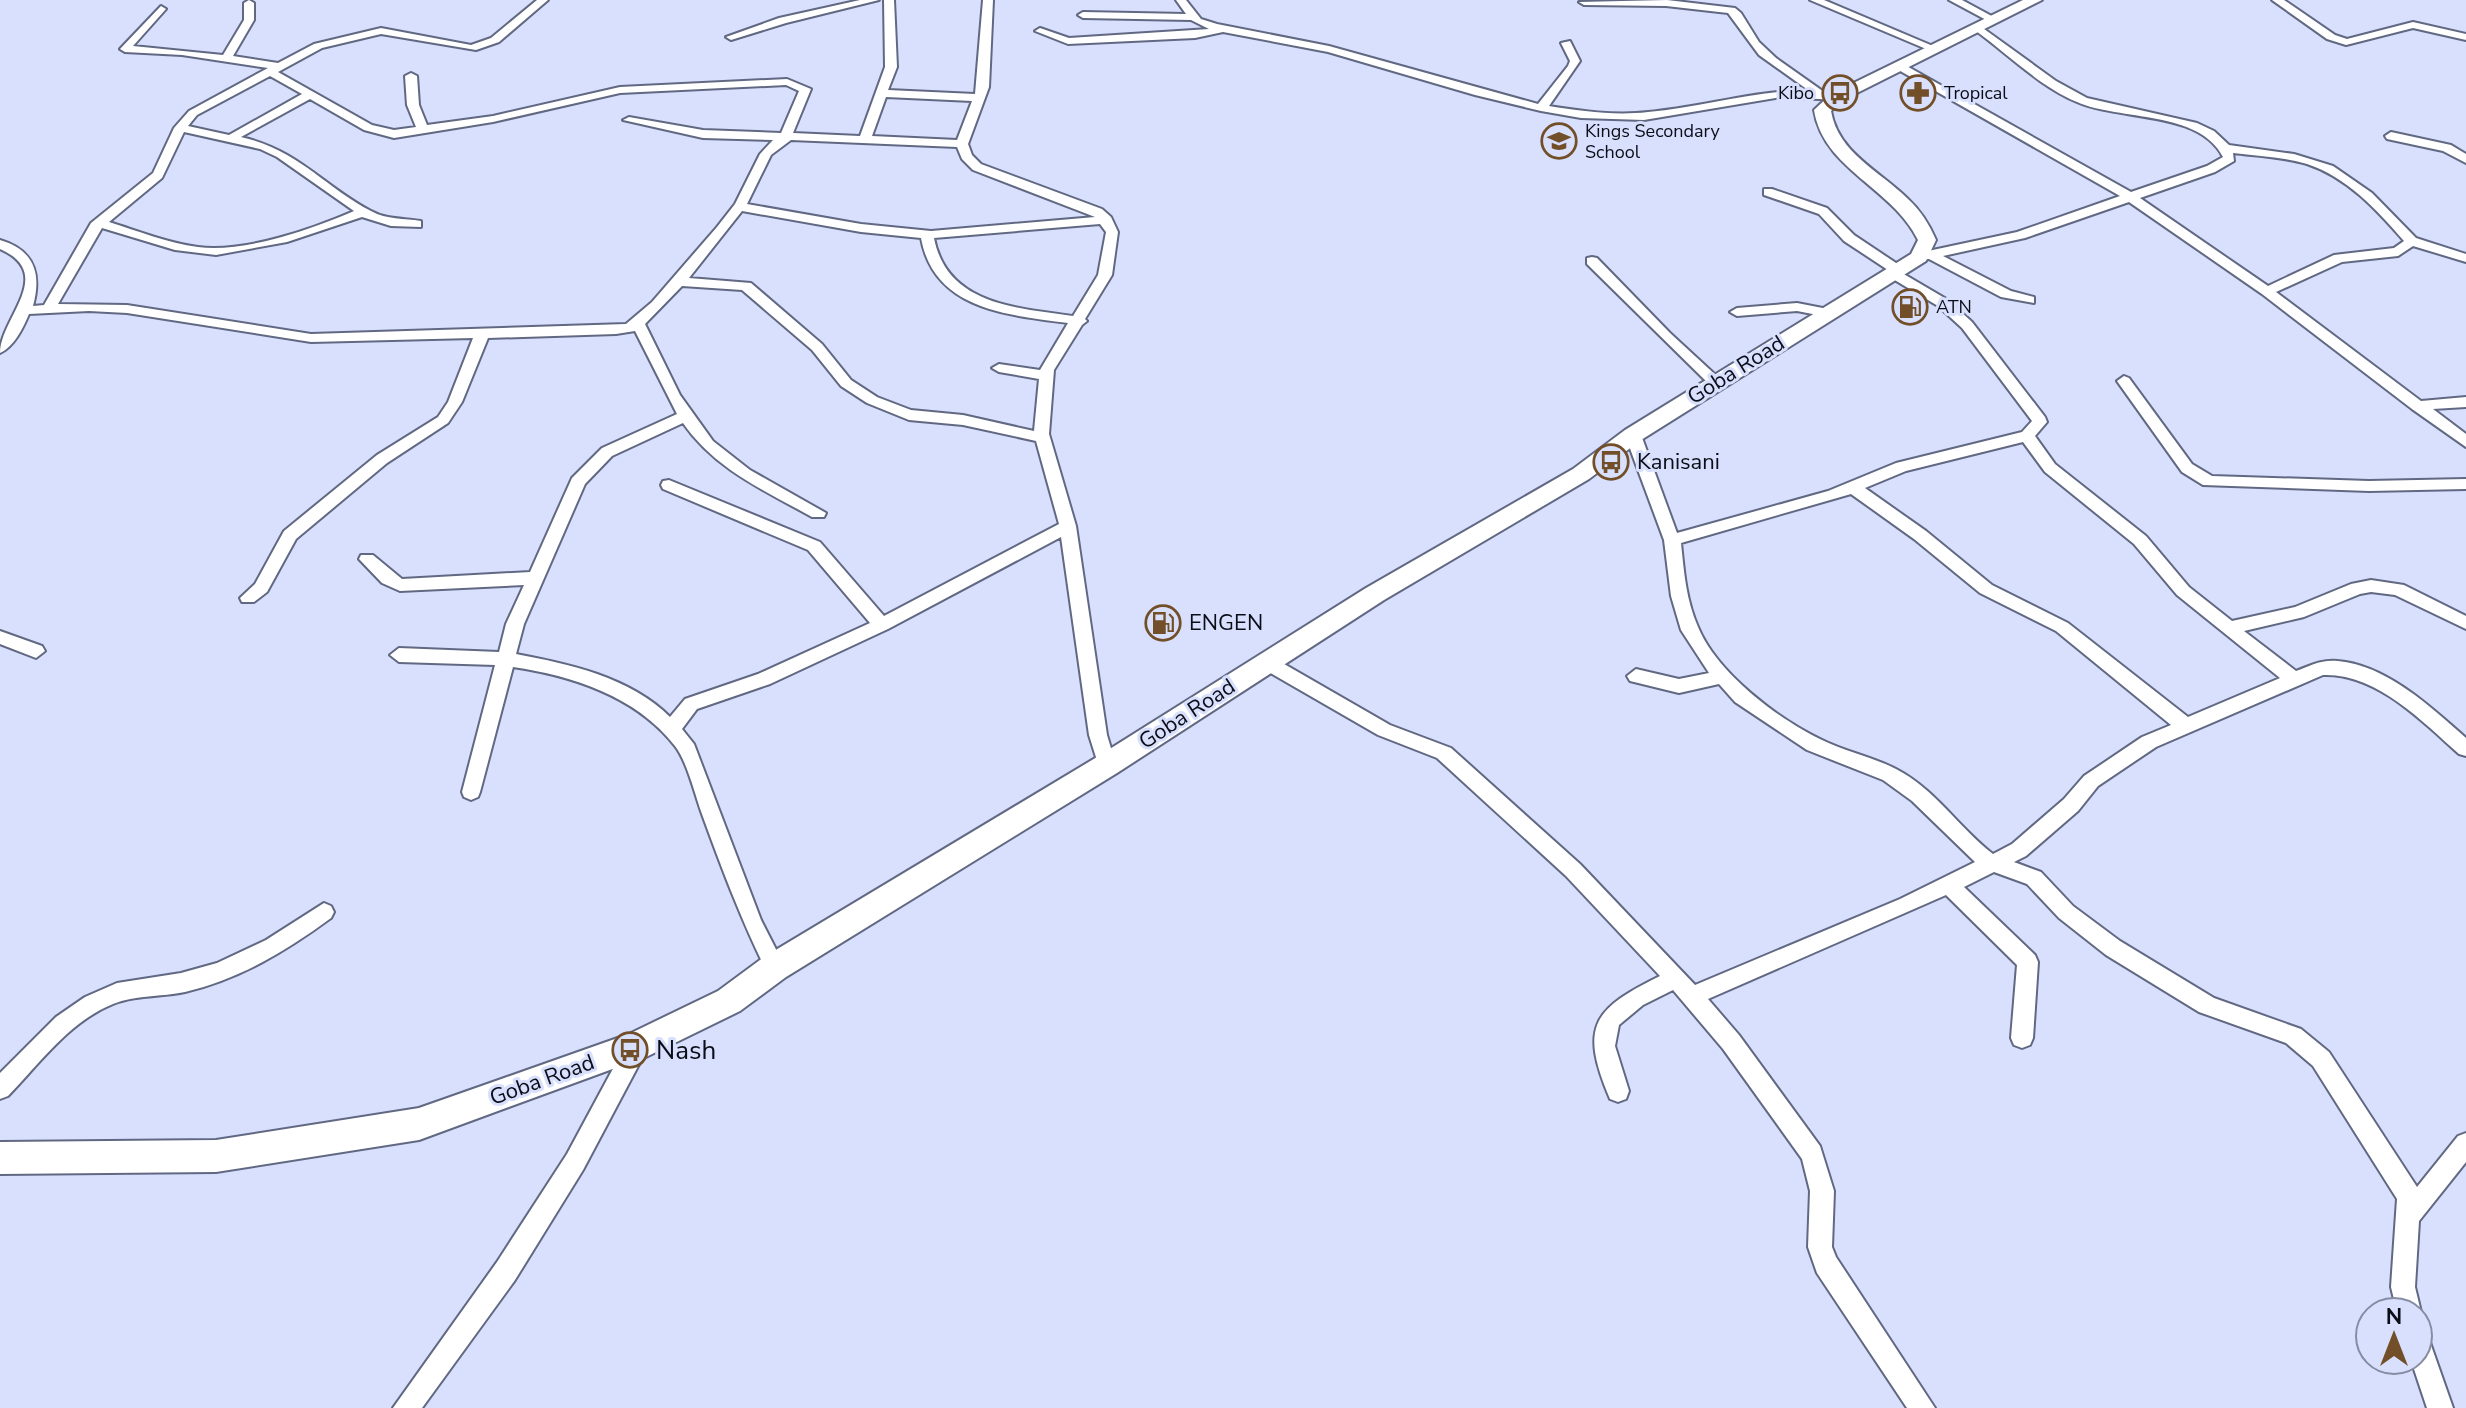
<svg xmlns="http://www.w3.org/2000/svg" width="2466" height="1408" viewBox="0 0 2466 1408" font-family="'Nunito Sans',sans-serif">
<rect width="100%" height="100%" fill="#d8e0fe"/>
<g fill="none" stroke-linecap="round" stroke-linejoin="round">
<defs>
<g id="minor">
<path d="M 249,0 L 254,3 L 254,20 L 233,56 L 278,63 L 314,44 L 381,28 L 471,45 L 491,38 L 537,0 L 548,0 L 499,42 L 476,50 L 381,34 L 322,48 L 278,72 L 372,125 L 394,130 L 416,127 L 407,105 L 405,76 L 411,73 L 417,76 L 419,105 L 427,125 L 493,116 L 620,87 L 787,79 L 811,89 L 793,133 L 860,136 L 885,67 L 884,0 L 894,0 L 897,67 L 888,90 L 975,94 L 983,0 L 993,0 L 989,87 L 968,144 L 972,155 L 981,164 L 1102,209 L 1111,217 L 1118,232 L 1112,275 L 1085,319 L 1087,321 L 1082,325 L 1054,370 L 1049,434 L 1076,526 L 1107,735 L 1116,765 L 1114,770 L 1100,770 L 1089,735 L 1061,537 L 888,629 L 770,684 L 697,709 L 682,729 L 694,744 L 761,920 L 785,967 L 782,974 L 775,976 L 768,974 C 742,922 722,869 702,814 C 695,795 687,761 675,746 C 636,696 573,676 513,667 L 480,792 L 478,797 L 471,800 L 464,797 L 462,792 L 495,665 L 399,662 L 390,655 L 399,648 L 499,652 L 506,624 L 524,585 L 400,591 L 382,583 L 359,559 L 361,555 L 373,555 L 402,579 L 530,572 L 572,478 L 602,448 L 677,414 L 635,331 L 616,334 L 488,338 L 462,402 L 448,423 L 387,463 L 296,539 L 267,592 L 254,602 L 242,602 L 240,598 L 255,584 L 284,531 L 377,455 L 438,417 L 448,402 L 473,338 L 311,342 L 127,313 L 89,311 L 29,314 C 23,328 14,347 0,353 C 0,318 57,274 0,249 L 0,240 C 34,250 42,273 33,306 L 44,305 L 91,223 L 153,173 L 174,128 L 189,111 L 268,68 L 182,55 L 125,52 L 120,49 L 161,6 L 166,9 L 133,46 L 223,55 L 244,20 L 244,3 ZM 270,76 L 302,94 L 229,135 L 188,126 L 197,115 ZM 786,85 L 799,91 L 781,133 L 703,130 L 629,117 L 623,120 L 703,138 L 773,140 L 760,154 L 735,204 L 717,227 L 652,302 L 626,324 L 311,334 L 127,305 L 58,304 L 102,228 L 175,250 L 216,255 L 287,242 L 362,217 L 391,226 L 421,227 L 421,221 C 404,218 387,220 371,211 C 323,186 299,150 241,137 L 310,99 L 364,130 L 394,138 L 493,122 L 620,93 ZM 886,97 L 972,101 L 957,140 L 872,136 ZM 184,132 L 260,149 L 277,157 L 354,211 C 312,229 245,253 198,247 C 168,243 138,231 109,222 L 162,178 ZM 791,140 L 957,147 L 962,159 L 973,170 L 1095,217 L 931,231 L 861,224 L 747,204 L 771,155 ZM 742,211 L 861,232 L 921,238 C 934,310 1008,315 1068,323 L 1040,370 L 999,364 L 992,368 L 999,372 L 1039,379 L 1034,431 L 963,415 L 911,410 L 877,397 L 851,380 L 822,344 L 751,283 L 689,278 ZM 1100,224 L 1106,232 L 1098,275 L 1073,316 C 1017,308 947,305 934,238 ZM 682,286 L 742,290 L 812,350 L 841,386 L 867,403 L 909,420 L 963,425 L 1036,441 L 1059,524 L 884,616 L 820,542 L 669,480 L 663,481 L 661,485 L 663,489 L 808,550 L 870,623 L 758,674 L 685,699 L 670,717 C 630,677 569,664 516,654 L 524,624 L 585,484 L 612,456 L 683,423 C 716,470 764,490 812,517 L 824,517 L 826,513 L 750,470 L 713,441 L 680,395 L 645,324 Z"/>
<polygon points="860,0 879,0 786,23 731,40 726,37 779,18"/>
<path d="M 1176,0 L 1186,0 L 1201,19 L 1217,24 L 1329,46 L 1538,104 L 1568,66 L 1570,61 L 1561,43 L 1570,41 L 1580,61 L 1549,106 C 1581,111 1615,116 1648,112 C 1702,107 1753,91 1808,90 L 1759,55 L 1728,13 L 1666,6 L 1584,5 L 1579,2 L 1667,0 L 1735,8 L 1741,13 L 1759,42 L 1776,58 L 1824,92 L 1843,97 L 1837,100 L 1782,97 L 1644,120 L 1581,118 L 1541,111 L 1475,95 L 1328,52 L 1223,32 L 1195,38 L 1068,44 L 1035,31 L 1040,28 L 1069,38 L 1209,29 L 1191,20 L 1083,18 L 1078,15 L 1083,12 L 1186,14 Z"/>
<polygon points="1810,0 1824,0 1940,49 1931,51"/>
<polygon points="1949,0 1962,0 1999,20 1990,22"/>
<polygon points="2272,0 2284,0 2335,35 2347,39 2413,22 2466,34 2466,40 2413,28 2346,45 2327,39"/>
<path d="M 1980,26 L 2056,81 L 2087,98 L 2197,123 L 2214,131 L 2229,145 L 2294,154 L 2333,166 L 2372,193 L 2416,238 L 2466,254 L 2466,262 L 2413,246 L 2398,256 L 2342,262 L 2276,292 L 2421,401 L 2466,397 L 2466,407 L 2433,409 L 2466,434 L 2466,447 L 2412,409 L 2262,294 L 2129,202 L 2025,238 L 1943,256 L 2011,291 L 2034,297 L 2034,303 L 2001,297 L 1929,259 L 1914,260 L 1914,254 L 2017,232 L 2120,196 L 1895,68 L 1895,64 L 1903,64 L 2131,192 L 2207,166 L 2223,157 C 2199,110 2120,121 2077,102 C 2039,86 2009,55 1976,31 L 1975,29 ZM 2233,153 C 2258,156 2283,157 2307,164 C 2347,177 2377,210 2404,241 L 2394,248 L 2334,255 L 2268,286 L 2140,198 L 2215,172 L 2234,161 Z"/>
<polygon points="2391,132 2451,145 2466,154 2466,163 2443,151 2387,139 2385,136"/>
<path d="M 1764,189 L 1772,189 L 1827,208 L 1854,235 L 1902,267 L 1902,273 L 1948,300 L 1972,322 L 2045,417 L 2047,422 L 2035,436 L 2055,464 L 2146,536 L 2189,587 L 2232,621 L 2295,607 L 2351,584 L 2371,580 L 2404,585 L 2466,616 L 2466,629 L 2395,595 L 2371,592 L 2360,594 L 2304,617 L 2244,631 L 2296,671 C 2309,666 2322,659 2338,661 C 2386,665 2431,707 2466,738 L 2466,756 L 2459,754 C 2422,721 2376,673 2323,675 L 2156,747 L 2098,786 L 2078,811 L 2026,856 L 2014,862 L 2041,872 L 2073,906 L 2120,941 L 2214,998 L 2301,1029 L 2329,1052 L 2417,1187 L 2458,1136 L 2466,1133 L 2466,1162 L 2419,1221 L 2415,1287 L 2421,1312 L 2418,1320 L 2418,1312 L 2397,1312 L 2391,1287 L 2397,1199 L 2313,1066 L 2286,1043 L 2199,1012 L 2106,955 L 2059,918 L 2027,884 L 1994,872 L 1964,887 L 2035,955 L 2038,962 L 2033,1038 L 2030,1045 L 2022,1048 L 2014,1045 L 2011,1038 L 2017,965 L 1946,895 L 1708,999 L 1739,1035 L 1820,1146 L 1834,1191 L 1832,1247 L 1836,1257 L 1935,1408 L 1907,1408 L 1817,1273 L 1808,1247 L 1810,1191 L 1802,1159 L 1723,1049 L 1673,990 L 1643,1005 L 1619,1025 L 1615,1046 L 1629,1091 L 1626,1099 L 1618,1102 L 1610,1099 C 1579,1026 1593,1009 1660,976 L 1566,876 L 1437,758 L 1378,735 L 1260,667 L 1257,662 L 1260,657 L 1272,657 L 1390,725 L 1451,748 L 1580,864 L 1695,985 L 1900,899 L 1975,862 L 1912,801 L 1883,780 L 1807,750 L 1735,702 L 1719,684 L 1679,693 L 1630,681 L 1627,676 L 1636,669 L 1679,679 L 1709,673 L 1681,630 L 1671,596 L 1664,540 L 1625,435 L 1628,432 L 1633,430 L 1641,435 L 1677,533 L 1828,491 L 1896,463 L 2022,432 L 2032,421 L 1962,328 L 1938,306 L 1888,276 L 1888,270 L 1844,241 L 1819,214 L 1764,195 ZM 2023,442 L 2045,472 L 2134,544 L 2177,595 L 2280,678 L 2188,717 L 2068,623 L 1992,585 L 1926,531 L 1865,488 L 1906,471 ZM 1851,494 L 1914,539 L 1980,593 L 2056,631 L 2171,725 L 2142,737 L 2084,776 L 2064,799 L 2012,844 L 1993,854 C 1959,828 1935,789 1896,769 C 1873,757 1846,752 1822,740 C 1778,719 1717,673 1698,627 C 1686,600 1684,572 1681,543 Z"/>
<polygon points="1592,257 1597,258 1670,333 1721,380 1721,386 1711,386 1587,264 1587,258"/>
<polygon points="1797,303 1833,310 1835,313 1828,317 1797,311 1737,316 1730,312 1737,308"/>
<polygon points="2124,376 2129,378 2192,464 2212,476 2369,481 2466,479 2466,489 2369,491 2203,485 2182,472 2117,381"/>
<polygon points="0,631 42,646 45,651 36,658 0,644"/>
<path d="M 324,903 L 331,906 L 334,912 L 331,918 C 286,951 240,979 185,992 C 162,997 135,995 113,1004 C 70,1021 39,1064 8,1096 L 0,1099 L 0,1073 L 56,1017 L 85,997 L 117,983 L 181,973 L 217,963 L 266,940 Z"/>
<polygon points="637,1036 645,1039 648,1046 645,1053 583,1170 515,1280 422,1408 393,1408 497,1262 567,1154 629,1039"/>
<polygon points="2418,1331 2427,1334 2453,1408 2427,1408 2411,1360 2418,1360"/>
</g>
<path id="secondary" d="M 2023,0 L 2042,0 L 1843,100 L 1831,111 C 1838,153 1880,171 1908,199 C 1921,211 1929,224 1936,240 L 1926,261 L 1641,440 L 1589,479 L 1384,600 L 1117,773 L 786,977 L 740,1011 L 648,1056 L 419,1140 L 216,1172 L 0,1174 L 0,1142 L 216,1140 L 419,1108 L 629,1034 L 718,991 L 764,957 L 1097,757 L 1366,588 L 1573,469 L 1625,430 L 1911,254 L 1918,240 C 1893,188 1823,169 1814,110 L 1831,94 Z"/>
</defs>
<use href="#minor" stroke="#616882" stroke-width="4"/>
<use href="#secondary" stroke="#616882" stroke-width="4"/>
<use href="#minor" fill="#fff" fill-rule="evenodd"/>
<use href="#secondary" fill="#fff" fill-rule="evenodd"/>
</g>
<defs>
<symbol id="bus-ring" viewBox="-11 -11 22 22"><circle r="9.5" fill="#d8e0fe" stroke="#724f28" stroke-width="1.5"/><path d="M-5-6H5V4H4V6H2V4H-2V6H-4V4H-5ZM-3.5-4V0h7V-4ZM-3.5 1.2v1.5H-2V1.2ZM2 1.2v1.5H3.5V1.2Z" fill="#724f28"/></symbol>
<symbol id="pharmacy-ring" viewBox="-11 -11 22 22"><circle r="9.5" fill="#d8e0fe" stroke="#724f28" stroke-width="1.5"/><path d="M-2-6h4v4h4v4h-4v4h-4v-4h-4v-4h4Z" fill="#724f28"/></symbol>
<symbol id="school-ring" viewBox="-11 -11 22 22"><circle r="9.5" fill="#d8e0fe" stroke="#724f28" stroke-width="1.5"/><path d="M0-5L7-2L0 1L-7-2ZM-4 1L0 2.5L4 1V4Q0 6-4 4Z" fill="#724f28"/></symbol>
<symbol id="fuel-ring" viewBox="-11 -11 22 22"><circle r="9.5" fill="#d8e0fe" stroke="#724f28" stroke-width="1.5"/><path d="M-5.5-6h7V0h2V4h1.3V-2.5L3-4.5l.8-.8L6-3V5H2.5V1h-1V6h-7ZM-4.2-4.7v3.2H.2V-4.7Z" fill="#724f28"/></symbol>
</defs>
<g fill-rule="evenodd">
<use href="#bus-ring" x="1820" y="73" width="40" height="40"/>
<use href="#pharmacy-ring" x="1898" y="73" width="40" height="40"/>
<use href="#school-ring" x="1539" y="121" width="40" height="40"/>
<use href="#fuel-ring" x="1890" y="287" width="40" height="40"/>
<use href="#bus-ring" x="1591" y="442" width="40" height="40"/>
<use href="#fuel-ring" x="1143" y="603" width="40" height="40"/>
<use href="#bus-ring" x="610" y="1030" width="40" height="40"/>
</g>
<g text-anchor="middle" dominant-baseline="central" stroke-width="6" stroke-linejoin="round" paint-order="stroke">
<g font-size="18" fill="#0b0d17" stroke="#d8e0fe" text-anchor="start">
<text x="1814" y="93" text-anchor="end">Kibo</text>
<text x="1944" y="93">Tropical</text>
<text x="1585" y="131">Kings Secondary<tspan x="1585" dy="21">School</tspan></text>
<text x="1936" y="307">ATN</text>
</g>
<g font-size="22" fill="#0b0d17" stroke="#d8e0fe">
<text transform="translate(1736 370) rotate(-32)">Goba Road</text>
<text transform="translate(1187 714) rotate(-33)">Goba Road</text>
<text transform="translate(542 1080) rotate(-20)">Goba Road</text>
</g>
<g font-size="22" fill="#0b0d17" stroke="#d8e0fe" text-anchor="start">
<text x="1637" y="462">Kanisani</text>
<text x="1189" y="623">ENGEN</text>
</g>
<g font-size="26" fill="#0b0d17" stroke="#d8e0fe" text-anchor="start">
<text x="656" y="1050">Nash</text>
</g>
</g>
<g transform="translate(2394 1336)"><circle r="38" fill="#d8e0fe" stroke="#868ca2" stroke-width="2"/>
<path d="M0-6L14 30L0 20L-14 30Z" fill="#724f28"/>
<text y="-12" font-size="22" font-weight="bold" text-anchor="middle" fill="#0b0d17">N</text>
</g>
</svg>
